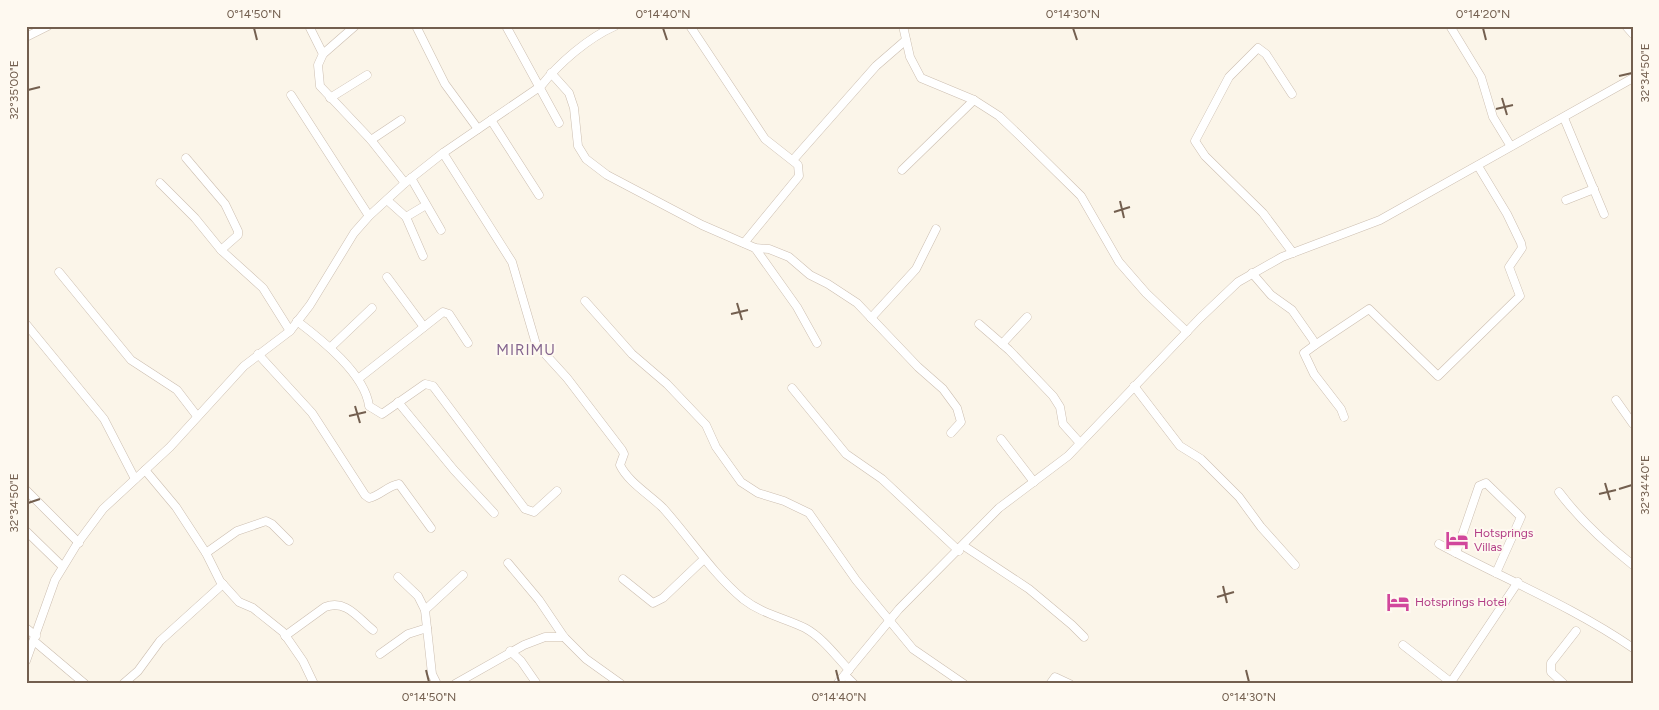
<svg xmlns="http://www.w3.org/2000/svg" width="1659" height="710" viewBox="0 0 1659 710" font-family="Figtree,sans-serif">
<rect width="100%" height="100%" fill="#fbf5e9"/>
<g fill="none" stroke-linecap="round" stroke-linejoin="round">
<defs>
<g id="street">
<polyline points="309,26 323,54"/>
<polyline points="355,26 323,54 318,65 320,86 371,140 405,183"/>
<polyline points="416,26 445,84 478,129"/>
<polyline points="506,26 559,123"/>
<polyline points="690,26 765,139 798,165 799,176 744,243"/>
<polyline points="903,26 910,57 921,78 974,100 999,116 1020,136 1081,196 1119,262 1146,293 1187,332"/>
<polyline points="1450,26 1481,77 1493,117 1510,145"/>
<polyline points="1626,26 1633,34"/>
<polyline points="26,37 48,26"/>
<polyline points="551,73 569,93 574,108 578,146 586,159 607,175 702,225 755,248 769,249 789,257 810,275 828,284 857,303 918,367 943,389 957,408 961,422 951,433"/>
<polyline points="1292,94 1266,54 1258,48 1229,77 1195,141 1205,156 1263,213 1293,253"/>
<polyline points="291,95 369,216"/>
<polyline points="330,98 367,75"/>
<polyline points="1564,118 1604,214"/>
<polyline points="491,120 539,195"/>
<polyline points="371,140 401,120"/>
<path d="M 443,153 L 512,262 L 536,344 L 567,378 L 622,450 L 624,454 L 620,465 C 628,482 650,495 663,508 C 690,538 712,573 743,599 C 762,614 785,618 805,628 C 823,638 835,655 849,670"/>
<polyline points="186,158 225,204 238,231 238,235 221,250"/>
<polyline points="793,160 876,66 906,40"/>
<polyline points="902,170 974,100"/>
<polyline points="411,178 441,230"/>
<polyline points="160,183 195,218 221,250 263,288 290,331"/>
<polyline points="387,200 406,217 426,205"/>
<polyline points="1566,200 1594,189"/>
<polyline points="406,217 423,256"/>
<polyline points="755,248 797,307 817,343"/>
<polyline points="59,272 131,360 177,390 197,416"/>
<polyline points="1252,273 1271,295 1292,310 1313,340 1315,345 1304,353 1314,374 1341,409 1344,417"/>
<polyline points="387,277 424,327"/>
<polyline points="585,301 632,354 667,384 706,425 716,447 741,482 758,493 784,501 809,513 856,580 913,649 964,684"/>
<polyline points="871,318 916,269 936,229"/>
<path d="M 297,321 C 322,340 365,374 369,406 L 382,414 L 425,384 L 433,386 L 525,509 L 534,512 L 557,491"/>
<polyline points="26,324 104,419 135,479"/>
<polyline points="979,324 1009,350 1053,396 1060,407 1063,424 1080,443"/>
<polyline points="1002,344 1027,317"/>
<polyline points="1315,345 1369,309 1438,376 1520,296 1509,267 1522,248 1521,243 1507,214 1478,166"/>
<polyline points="331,347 372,308"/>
<path d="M 258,354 L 312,413 L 365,495 L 369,498 C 380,496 387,486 399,484 L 431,528"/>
<polyline points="358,379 443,312 449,314 468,343"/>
<polyline points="1134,386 1180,446 1201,459 1239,497 1261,527 1295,565"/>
<polyline points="792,388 846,454 882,479 959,551"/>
<polyline points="1616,400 1633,424"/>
<polyline points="398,402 454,470 494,513"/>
<polyline points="1001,439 1034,482"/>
<polyline points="145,470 176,507 206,553 220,581 239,602 253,608 283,632 303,661 314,684"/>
<polyline points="26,490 79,543"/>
<path d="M 1559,492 C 1580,520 1605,543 1633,565"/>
<polyline points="26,531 62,566"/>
<path d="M 1439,544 C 1504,579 1572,606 1633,648"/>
<polyline points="964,546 1029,589 1072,625 1084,637"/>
<polyline points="206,553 237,531 266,521 272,524 289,541"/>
<polyline points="1456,553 1479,486 1486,483 1521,517 1496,573"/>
<polyline points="508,563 539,600 564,637 586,659 621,684"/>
<polyline points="398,577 418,596 425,610 432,674 437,684"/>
<polyline points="623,579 653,603 663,598 704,559"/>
<polyline points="425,610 463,575"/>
<polyline points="26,628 36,636"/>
<path d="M 285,636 L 325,607 C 346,599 358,618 373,630"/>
<polyline points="34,641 85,684"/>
<polyline points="1403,645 1453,684"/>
<polyline points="510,651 521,661 537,684"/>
<polyline points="380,654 408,634 427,628"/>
<path d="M 26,661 L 55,580 L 77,544 L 103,509 L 170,447 L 244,366 L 290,331 L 310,305 L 354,233 L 369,216 L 405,183 L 443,153 L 541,86 C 559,63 588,38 615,26"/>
<polyline points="845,675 854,684"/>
<polyline points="1451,682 1518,582"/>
<polyline points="123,684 138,671 160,641 223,584"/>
<polyline points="455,684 524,645 545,637 564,637"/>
<polyline points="837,684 899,609 999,508 1068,456 1200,318 1238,282 1282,257 1380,220 1633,78"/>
<polyline points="1050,684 1055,677 1070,684"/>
<polyline points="1564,684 1551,672 1551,663 1576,631"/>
</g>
</defs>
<use href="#street" stroke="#ccbeb0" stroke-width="9"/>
<use href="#street" stroke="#fff" stroke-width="8"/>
</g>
<path fill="none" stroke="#735f4f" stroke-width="2" d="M 254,28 L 257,40M 663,28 L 667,40M 1073,28 L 1077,40M 1483,28 L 1486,40M 1619,76 L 1632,73M 28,90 L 40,87M 1502,98 L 1507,115M 1496,109 L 1513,105M 1120,201 L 1124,218M 1114,212 L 1130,207M 737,303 L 742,320M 731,314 L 748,310M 355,406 L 360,423M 349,416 L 366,412M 1605,483 L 1610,500M 1619,489 L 1632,485M 1599,494 L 1616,490M 28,503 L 40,499M 1223,586 L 1227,603M 1217,597 L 1234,592M 426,670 L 429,682M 836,670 L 839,682M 1246,670 L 1249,682"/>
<defs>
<symbol id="hotel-bare" viewBox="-9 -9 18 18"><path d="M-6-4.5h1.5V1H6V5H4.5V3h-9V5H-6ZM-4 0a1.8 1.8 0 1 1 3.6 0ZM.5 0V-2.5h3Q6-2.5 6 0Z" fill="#d1479c" stroke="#fef9f0" stroke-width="2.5" paint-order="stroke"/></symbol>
</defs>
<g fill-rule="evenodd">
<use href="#hotel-bare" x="1441" y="524" width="32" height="32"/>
<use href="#hotel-bare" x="1382" y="586" width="32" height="32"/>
</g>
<g text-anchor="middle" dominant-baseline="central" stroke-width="4" stroke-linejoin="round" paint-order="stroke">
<g font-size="12" fill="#b23c85" stroke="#fef9f0" text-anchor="start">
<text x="1474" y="533">Hotsprings<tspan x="1474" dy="14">Villas</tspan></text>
<text x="1415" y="602">Hotsprings Hotel</text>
</g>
<g font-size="15" letter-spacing="1" fill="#85668f" stroke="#fef9f0">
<text x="526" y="350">MIRIMU</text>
</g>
</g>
<rect width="1659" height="710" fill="none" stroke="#fef9f0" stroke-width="55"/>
<rect x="28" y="28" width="1604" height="654" fill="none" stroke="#735f4f" stroke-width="2"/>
<g font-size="12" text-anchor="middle" fill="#735f4f">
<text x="254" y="18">0°14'50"N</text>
<text x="663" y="18">0°14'40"N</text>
<text x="1073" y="18">0°14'30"N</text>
<text x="1483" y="18">0°14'20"N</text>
<text transform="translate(1645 73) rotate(-90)" y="4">32°34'50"E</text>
<text transform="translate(14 90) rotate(-90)" y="4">32°35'00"E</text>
<text transform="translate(1645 485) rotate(-90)" y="4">32°34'40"E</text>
<text transform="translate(14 503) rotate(-90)" y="4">32°34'50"E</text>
<text x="429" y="701">0°14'50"N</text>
<text x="839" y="701">0°14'40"N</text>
<text x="1249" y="701">0°14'30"N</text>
</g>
</svg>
